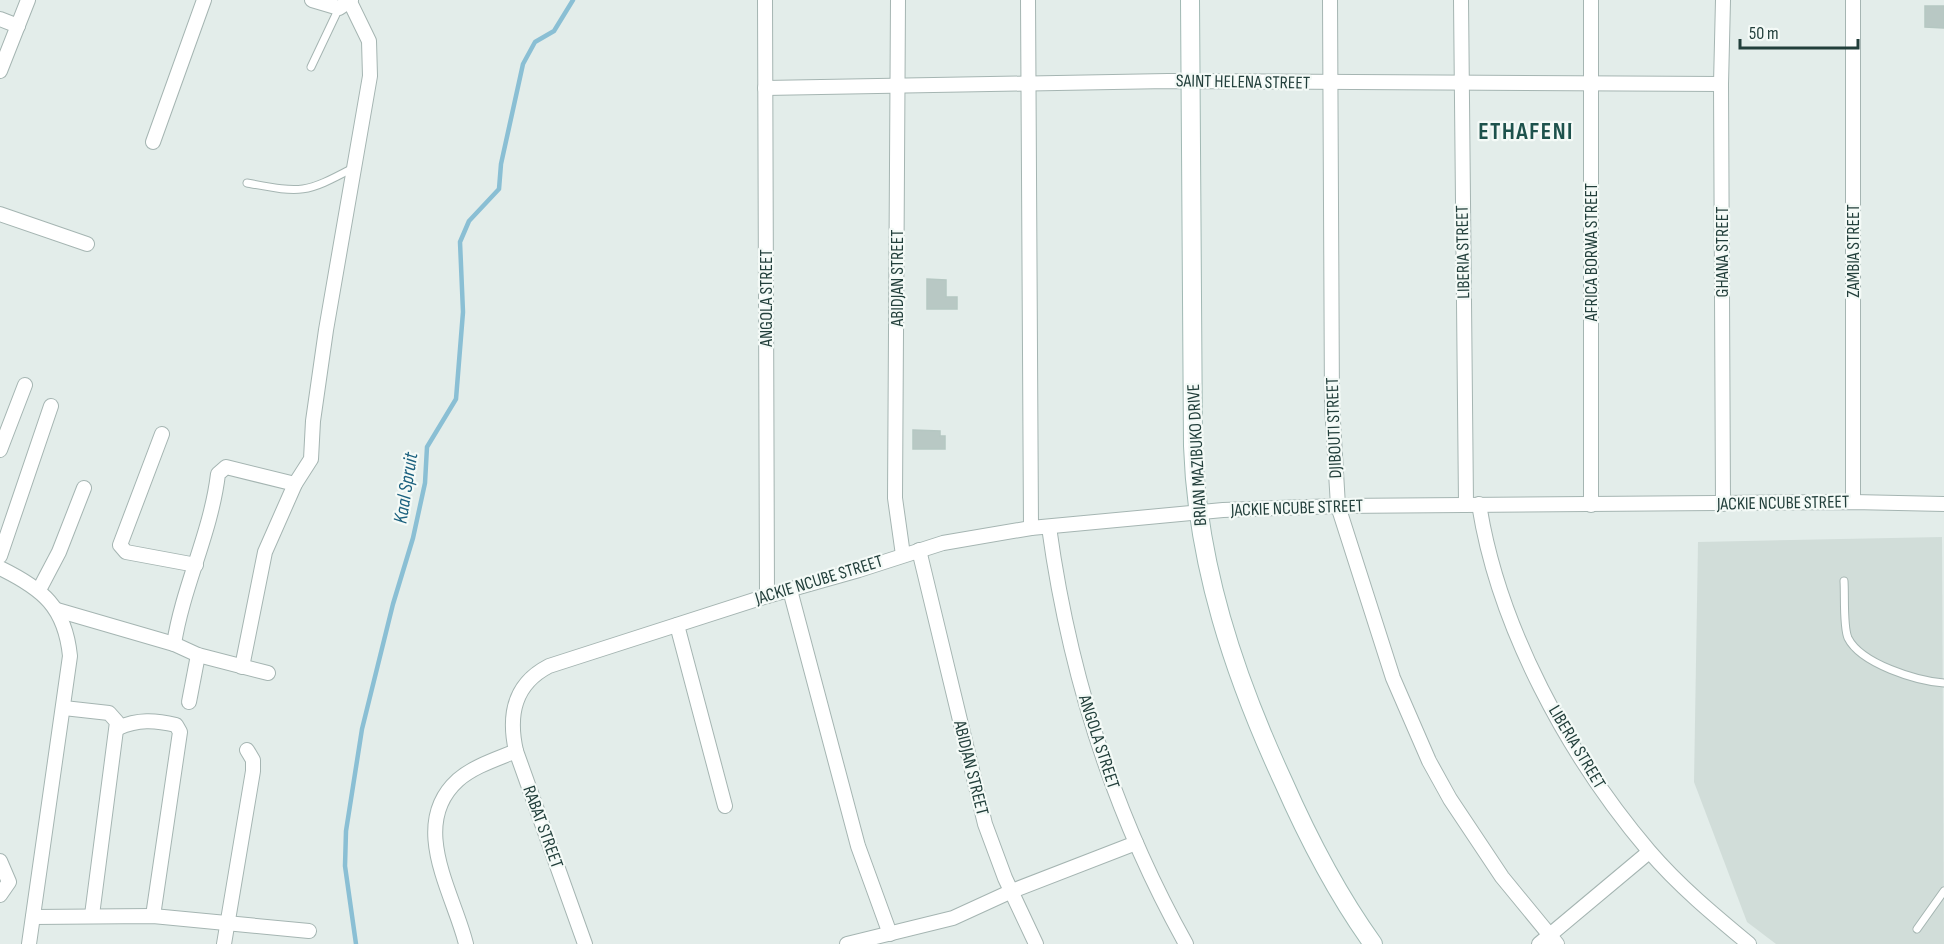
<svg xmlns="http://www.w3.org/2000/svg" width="1944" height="944" viewBox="0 0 1944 944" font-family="'Sofia Sans Condensed',sans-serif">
<rect width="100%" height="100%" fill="#e3edea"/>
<polygon fill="#d1ddd9" points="1942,537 1944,944 1776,944 1747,922 1694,782 1698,542"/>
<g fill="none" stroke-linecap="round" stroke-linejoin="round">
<polyline stroke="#8abfd4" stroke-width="4.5" points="356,944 345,866 346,831 362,729 393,604 413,538 425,483 427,447 456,399 463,312 460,242 469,221 499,189 501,164 523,64 535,42 554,31 573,0"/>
</g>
<g fill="#b8c8c4" stroke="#b5c7c2" stroke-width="1.5">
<polygon points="1925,6 1944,6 1944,28 1925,27"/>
<polygon points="927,279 946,280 946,297 957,297 957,309 927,309"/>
<polygon points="913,430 940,431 940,436 945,436 945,449 913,449"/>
</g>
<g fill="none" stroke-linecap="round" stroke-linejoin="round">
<defs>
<g id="lane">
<polyline points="311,67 339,8"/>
<path d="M 247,183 C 302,193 304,194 353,168"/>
<path d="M 1844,581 C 1845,595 1843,627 1848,638 C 1861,664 1917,681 1944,683"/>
<polyline points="1917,929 1944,891"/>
</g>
<g id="street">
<polyline points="312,0 339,8 351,0"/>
<polyline points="765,0 767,596"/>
<polyline points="898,0 895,498 903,555"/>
<polyline points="1028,0 1031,528"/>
<polyline points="1330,0 1332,405 1338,506 1393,678 1429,761 1450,799 1502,877 1557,944"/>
<polyline points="1461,0 1466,503"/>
<polyline points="1723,0 1721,84 1723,504"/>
<polyline points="1853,0 1853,502"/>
<polyline points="0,19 18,26"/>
<polyline points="0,71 28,0"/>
<polyline points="765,88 1168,81 1721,84"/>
<polyline points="153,142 204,0"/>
<polyline points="0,214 87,244"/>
<polyline points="162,434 120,545 126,552 196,565"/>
<polyline points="0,450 25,385"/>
<path d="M 1479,504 C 1498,627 1569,757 1649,851 C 1679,886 1714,915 1749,944"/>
<polyline points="1591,505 1591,0"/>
<path d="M 1049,527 C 1069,673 1114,815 1186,944"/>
<polyline points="919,550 985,824 1005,878 1036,944"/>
<polyline points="0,556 51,406"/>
<path d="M 0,568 C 43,589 65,607 70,656 L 29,944"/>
<polyline points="39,590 59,552 84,488"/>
<polyline points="790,590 858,846 890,934"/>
<polyline points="57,610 174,644 198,655 268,673"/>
<polyline points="677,625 725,806"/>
<path d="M 174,644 C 183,586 211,533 218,474 L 226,467 L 295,484"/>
<polyline points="242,667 265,552 295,484 311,459 313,421 326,330 370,76 369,41 350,2"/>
<polyline points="189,702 198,655"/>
<polyline points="64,708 109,713 117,722 92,915"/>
<path d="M 118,728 C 138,719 155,720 176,725 L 180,732 L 153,916"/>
<polyline points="0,861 9,882 0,895"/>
<polyline points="33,917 153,916 309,931"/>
<polyline points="224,944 253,771 253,760 247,750"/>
<path d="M 466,944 C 454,894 408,825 458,780 C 474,766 497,759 516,751"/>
<path d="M 585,944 L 516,751 C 508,715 514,684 549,666 L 767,596 L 859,570 L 943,543 L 1031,528 L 1223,510 L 1338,506 L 1853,502 L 1944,504"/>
<polyline points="847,944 953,918 1012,891 1136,843"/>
<polyline points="1539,944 1649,852"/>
</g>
<path id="secondary" d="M 1190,0 L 1193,446 C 1197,564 1234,675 1283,781 C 1308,838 1337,894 1373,944"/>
</defs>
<use href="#lane" stroke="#a5b5b2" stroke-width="9"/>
<use href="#street" stroke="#a5b5b2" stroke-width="16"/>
<use href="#secondary" stroke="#a1b9b4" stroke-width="20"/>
<use href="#lane" stroke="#fff" stroke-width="7"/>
<use href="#street" stroke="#fff" stroke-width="14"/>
<use href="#secondary" stroke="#fff" stroke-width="18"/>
</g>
<g text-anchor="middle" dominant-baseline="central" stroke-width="4.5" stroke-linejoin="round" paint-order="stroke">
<g font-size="18" fill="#223f3b" stroke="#f4faf7">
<text transform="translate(1243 82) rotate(1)">SAINT HELENA STREET</text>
<text transform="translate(1853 251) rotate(-90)">ZAMBIA STREET</text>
<text transform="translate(1463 252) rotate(-91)">LIBERIA STREET</text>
<text transform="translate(1591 252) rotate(-90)">AFRICA BORWA STREET</text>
<text transform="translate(1722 252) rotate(-90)">GHANA STREET</text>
<text transform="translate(897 278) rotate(-90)">ABIDJAN STREET</text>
<text transform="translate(766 298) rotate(-90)">ANGOLA STREET</text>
<text transform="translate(1334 428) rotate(-92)">DJIBOUTI STREET</text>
<text transform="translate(1197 455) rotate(-93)">BRIAN MAZIBUKO DRIVE</text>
<text transform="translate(1783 503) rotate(-1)">JACKIE NCUBE STREET</text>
<text transform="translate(1297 508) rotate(-2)">JACKIE NCUBE STREET</text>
<text transform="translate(819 580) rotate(-17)">JACKIE NCUBE STREET</text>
<text transform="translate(1099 742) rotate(72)">ANGOLA STREET</text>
<text transform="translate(1577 747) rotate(59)">LIBERIA STREET</text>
<text transform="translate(971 768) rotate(76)">ABIDJAN STREET</text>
<text transform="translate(543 827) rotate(70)">RABAT STREET</text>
</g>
<g font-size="20" font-style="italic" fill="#1a607e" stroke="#f4faf7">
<text transform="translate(406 488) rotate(-81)">Kaal Spruit</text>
</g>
<g font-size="24" font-weight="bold" letter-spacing="1.5" fill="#1d524c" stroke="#f4faf7">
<text x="1526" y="131">ETHAFENI</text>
</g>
</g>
<path d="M1740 39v9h118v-9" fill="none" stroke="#223f3b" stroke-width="3"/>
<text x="1749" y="39" font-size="18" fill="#223f3b" stroke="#f4faf7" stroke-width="4.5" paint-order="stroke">50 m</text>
</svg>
